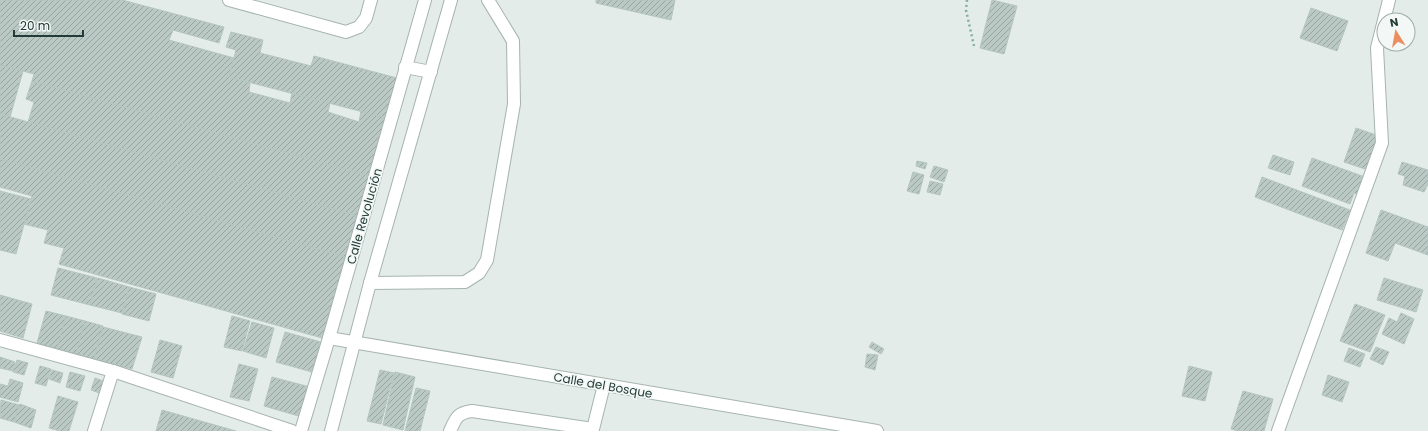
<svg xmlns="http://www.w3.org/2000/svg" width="1428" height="431" viewBox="0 0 1428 431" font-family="Poppins,sans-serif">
<defs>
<pattern id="building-hatch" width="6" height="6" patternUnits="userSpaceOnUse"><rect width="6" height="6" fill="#bbc9c5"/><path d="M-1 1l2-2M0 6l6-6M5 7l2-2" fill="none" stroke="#98a4a1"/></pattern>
</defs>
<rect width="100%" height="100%" fill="#e3ece8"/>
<g fill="url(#building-hatch)" stroke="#b5c5c0">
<polygon points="0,0 122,0 224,27 219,43 173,30 169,40 234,58 229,77 250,83 249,92 290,103 292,93 330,103 328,112 359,122 361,111 386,118 369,176 32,81 34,74 0,65"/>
<polygon points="596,0 675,0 671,20 596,3"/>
<polygon points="992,0 1017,6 1004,54 980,48"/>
<polygon points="1311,8 1348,21 1337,51 1300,38"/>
<polygon points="231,32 263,40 260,53 311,66 314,56 397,78 386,118 229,77 236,50 226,47"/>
<polygon points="0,65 23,71 10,117 0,114"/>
<polygon points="32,81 369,176 358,216 28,122 34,102 26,99"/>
<polygon points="0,114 358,216 346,257 0,159"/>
<polygon points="1356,128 1379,136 1368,170 1344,162"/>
<polygon points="1273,155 1294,162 1290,175 1268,168"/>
<polygon points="1312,158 1365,177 1358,195 1354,193 1350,204 1302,186"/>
<polygon points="0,159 346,257 322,338 59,264 64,248 44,243 48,230 24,224 32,196 0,187"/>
<polygon points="917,161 927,163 925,169 916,166"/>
<polygon points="1402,162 1428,170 1428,184 1424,192 1403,185 1405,176 1398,174"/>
<polygon points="934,166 948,170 944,182 930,177"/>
<polygon points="913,172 924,175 919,194 907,191"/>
<polygon points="1262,177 1350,210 1342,230 1255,197"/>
<polygon points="930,181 943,184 940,195 927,192"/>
<polygon points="0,191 31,199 16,254 0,250"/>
<polygon points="1381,210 1428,227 1428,255 1395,243 1388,261 1366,253"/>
<polygon points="58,268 97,278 90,305 51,295"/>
<polygon points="98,278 129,287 122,313 90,305"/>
<polygon points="1384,278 1423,290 1416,312 1377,300"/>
<polygon points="129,287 156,294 149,321 122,314"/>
<polygon points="0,295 32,304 23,338 0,331"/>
<polygon points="1355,304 1385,315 1370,352 1340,341"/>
<polygon points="46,311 66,316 57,349 37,343"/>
<polygon points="1401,313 1414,319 1404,344 1382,334 1389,318 1397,322"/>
<polygon points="66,316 85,321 76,354 57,349"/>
<polygon points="232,316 250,321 242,351 224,347"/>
<polygon points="85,321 103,326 94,359 76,354"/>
<polygon points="252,322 274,328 266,358 243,351"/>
<polygon points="103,327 142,337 132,369 94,359"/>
<polygon points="285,332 321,342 312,372 276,362"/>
<polygon points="160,340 182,346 173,378 151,372"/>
<polygon points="872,342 884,349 881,354 869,347"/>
<polygon points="1376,347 1389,352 1383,365 1370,359"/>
<polygon points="1349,348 1365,354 1360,367 1344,361"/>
<polygon points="867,354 878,355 875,370 865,367"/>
<polygon points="0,357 15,362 13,371 0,368"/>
<polygon points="17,360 28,363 24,375 13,372"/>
<polygon points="239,364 258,369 249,401 230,397"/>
<polygon points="40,366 51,369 46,386 35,383"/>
<polygon points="1189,366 1212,372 1205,401 1182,396"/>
<polygon points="52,370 63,373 60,383 49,379"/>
<polygon points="380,370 394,373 381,424 367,421"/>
<polygon points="70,372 85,376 80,391 66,387"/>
<polygon points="395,372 415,377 403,430 383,425"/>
<polygon points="1328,375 1349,382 1342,402 1322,395"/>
<polygon points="272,377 310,387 302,417 264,406"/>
<polygon points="95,378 106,382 102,394 91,390"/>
<polygon points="10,379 23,383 18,402 0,397 0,384 8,386"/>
<polygon points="416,388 430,391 420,431 405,431"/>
<polygon points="1243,391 1273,399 1264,431 1238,431 1231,429"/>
<polygon points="58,396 78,402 69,431 60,431 49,428"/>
<polygon points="1,400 19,405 14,422 0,418"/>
<polygon points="20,404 36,410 31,428 14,422"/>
<polygon points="162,410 236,431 156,431"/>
</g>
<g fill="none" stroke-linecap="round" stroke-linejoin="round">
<defs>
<g id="minor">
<polyline points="229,0 346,32 359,27 366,18 371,0"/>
<polyline points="405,67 431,72"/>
<polyline points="370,283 465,282 479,273 487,260 514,104 513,41 488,0"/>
<polyline points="329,338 877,431"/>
<polyline points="0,340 113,371 292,431"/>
<polyline points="94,431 113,371"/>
<polyline points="301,431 329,338 425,0"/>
<polyline points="331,431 370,283 451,0"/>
<path d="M 450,431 C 456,418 457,413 472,411 L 593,429 L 604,385"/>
<polyline points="1278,431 1382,143 1377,48 1389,0"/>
</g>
</defs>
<use href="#minor" stroke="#a6b4b0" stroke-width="14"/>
<polyline stroke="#84aea4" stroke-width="2.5" stroke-dasharray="2 3" stroke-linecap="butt" points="967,0 966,10 974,46"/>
<use href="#minor" stroke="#fff" stroke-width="12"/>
</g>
<g text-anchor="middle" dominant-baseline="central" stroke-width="3.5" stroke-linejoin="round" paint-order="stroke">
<g font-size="12" fill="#233c38" stroke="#f3f8f6">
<text transform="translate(364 216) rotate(-74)">Calle Revolución</text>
<text transform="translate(603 385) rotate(10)">Calle del Bosque</text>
</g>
</g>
<g transform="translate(1396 32) rotate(349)"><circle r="19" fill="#f3f8f6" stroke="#a0adaa"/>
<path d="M0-3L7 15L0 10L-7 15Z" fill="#eb8f61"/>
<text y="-6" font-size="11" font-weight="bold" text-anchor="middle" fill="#233c38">N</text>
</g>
<path d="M14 30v6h69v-6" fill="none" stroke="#233c38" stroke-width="2"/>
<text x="20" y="30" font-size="12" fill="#233c38" stroke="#f3f8f6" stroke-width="3" paint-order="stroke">20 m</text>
</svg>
